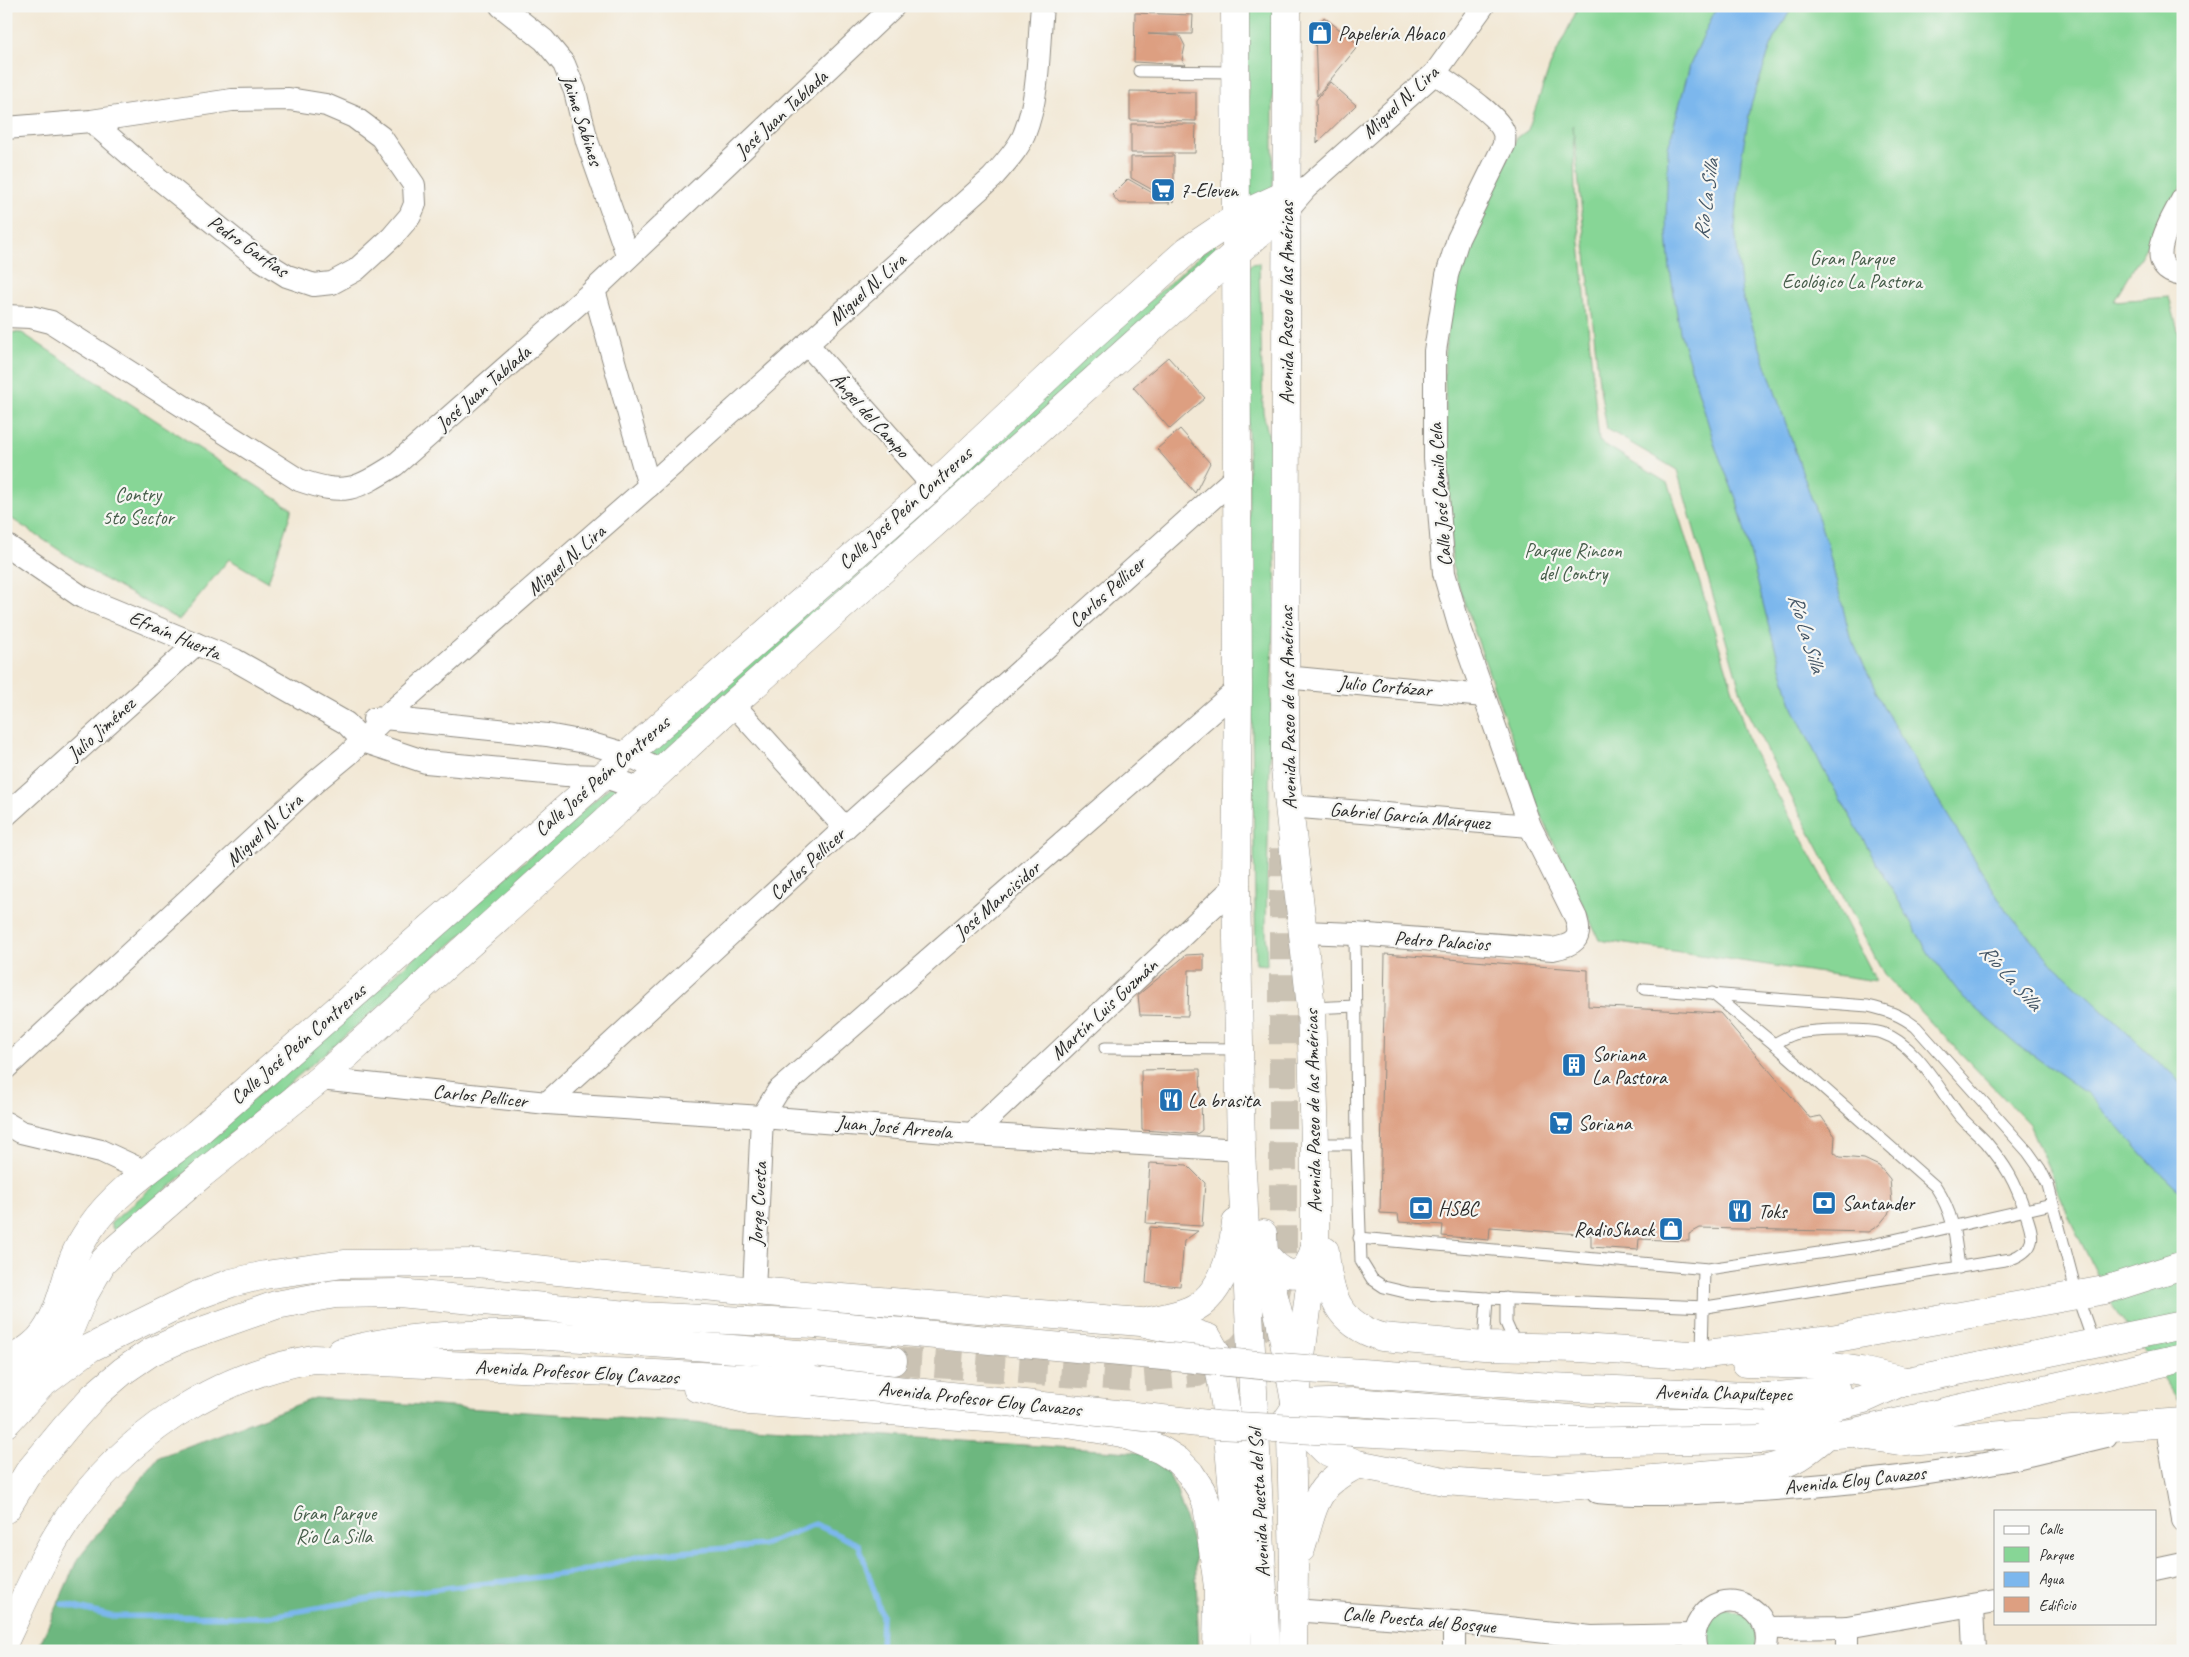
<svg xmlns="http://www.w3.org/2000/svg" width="2189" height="1657" viewBox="0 0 2189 1657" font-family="Caveat,sans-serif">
<rect width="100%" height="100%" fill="#f6f6f2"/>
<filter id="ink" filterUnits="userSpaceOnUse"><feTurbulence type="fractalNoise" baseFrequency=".02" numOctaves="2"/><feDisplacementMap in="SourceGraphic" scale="10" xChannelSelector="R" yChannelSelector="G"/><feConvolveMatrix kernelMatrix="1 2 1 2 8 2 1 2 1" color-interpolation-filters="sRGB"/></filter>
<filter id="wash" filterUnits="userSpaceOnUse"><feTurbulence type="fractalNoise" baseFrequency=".0096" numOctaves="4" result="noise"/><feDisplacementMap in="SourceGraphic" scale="20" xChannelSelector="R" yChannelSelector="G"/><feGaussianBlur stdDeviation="1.12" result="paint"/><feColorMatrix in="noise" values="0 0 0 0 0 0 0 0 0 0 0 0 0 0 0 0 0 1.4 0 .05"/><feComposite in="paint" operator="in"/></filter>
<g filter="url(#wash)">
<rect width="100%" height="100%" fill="#f2e8d5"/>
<g fill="#87d696" stroke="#598060">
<polygon points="1248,6 1273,6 1273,196 1247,207"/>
<polygon points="1579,6 2183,6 2183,185 2114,301 2169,297 2183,349 2183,1408 2113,1306 2072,1224 2029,1124 1884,974 1746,710 1677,470 1607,429 1599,383 1573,125 1575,191 1599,441 1669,484 1750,745 1824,879 1876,981 1599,940 1542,817 1501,708 1452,566 1444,358 1456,265 1517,138 1528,130 1550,66"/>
<polygon points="1214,243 1222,260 659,765 644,755"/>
<polygon points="1259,263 1263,412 1271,446 1277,623 1273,629 1266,926 1267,965 1256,964 1249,548 1247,270 1251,264"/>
<polygon points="6,332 22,333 292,509 268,582 229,559 179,620 100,577 6,515"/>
<polygon points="613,784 624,795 116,1233 110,1224"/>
<polygon points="1720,1609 1756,1618 1757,1651 1703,1651 1702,1626"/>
</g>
<polygon fill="#6db77f" stroke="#4c7155" points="315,1398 1146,1453 1166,1469 1177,1491 1195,1552 1199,1651 37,1651 78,1558 159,1457"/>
<polygon fill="#7cb7ed" stroke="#54718c" points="1717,6 1793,6 1773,40 1751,105 1741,159 1735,229 1742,295 1827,544 1850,636 1884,708 1924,777 2006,910 2051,962 2183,1085 2183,1194 2147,1159 2088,1094 2018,1045 1964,999 1928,952 1823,769 1793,708 1768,623 1737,501 1716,449 1680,332 1670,270 1666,222 1668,148 1690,65"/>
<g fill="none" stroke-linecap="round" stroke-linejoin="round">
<polyline stroke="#7cb7ed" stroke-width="5.5" points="62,1604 110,1616 265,1617 404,1593 573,1573 645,1555 763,1545 815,1524 859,1545 882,1615 881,1651"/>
</g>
<g id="blocks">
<g fill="#dd9f81">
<polygon points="1135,13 1193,15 1192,34 1148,34 1180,36 1185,46 1182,60 1186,65 1134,62"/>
<polygon points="1324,17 1359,45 1317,96 1315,31"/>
<polygon points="1330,82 1356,105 1317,143 1316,100"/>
<polygon points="1130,91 1196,92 1196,121 1130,120"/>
<polygon points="1131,124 1196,124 1195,153 1131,153"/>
<polygon points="1174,156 1174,202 1131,178 1131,157"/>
<polygon points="1128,179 1170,203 1119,203 1112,195"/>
<polygon points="1168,357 1205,398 1170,429 1133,387"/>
<polygon points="1180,429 1210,463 1195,493 1157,449"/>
<polygon points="1204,954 1204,970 1189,970 1188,1016 1140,1015 1138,995 1186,955"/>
<polygon points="1385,954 1588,970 1588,1006 1720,1013 1810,1118 1821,1116 1835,1136 1834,1152 1840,1157 1864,1159 1879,1166 1890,1179 1892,1203 1888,1214 1879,1225 1868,1232 1700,1228 1689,1234 1689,1241 1639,1239 1638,1250 1591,1247 1591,1235 1490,1227 1489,1240 1442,1236 1443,1225 1399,1222 1398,1214 1380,1213"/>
<polygon points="1200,1069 1202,1130 1197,1134 1142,1130 1141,1070"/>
<polygon points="1150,1163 1187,1165 1205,1183 1202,1226 1146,1223"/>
<polygon points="1150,1227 1198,1231 1184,1241 1180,1286 1146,1283"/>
</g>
</g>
</g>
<g filter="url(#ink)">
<use href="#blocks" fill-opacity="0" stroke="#8e8a80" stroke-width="1"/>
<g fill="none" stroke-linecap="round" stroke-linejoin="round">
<polyline stroke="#cac2b3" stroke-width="28" stroke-dasharray="28 14" stroke-linecap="butt" points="893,1361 1137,1378 1197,1373 1240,1349 1271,1314 1283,1264 1283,842"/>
<defs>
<g id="lane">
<polyline points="1139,71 1235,72"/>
<path d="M 1355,934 L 1357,1144 L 1361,1261 L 1372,1279 L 1384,1287 L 1409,1293 L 1487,1298 L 1706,1307 L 2011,1259 C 2039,1248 2033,1235 2025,1211 C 2015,1181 2006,1166 1986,1142 C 1977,1132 1967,1125 1959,1115 C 1938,1088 1916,1044 1882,1033 C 1865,1028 1815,1030 1798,1033 C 1789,1035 1782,1040 1774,1044"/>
<path d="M 1644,989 L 1868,1006 C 1886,1010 1901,1015 1916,1027 L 2028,1152 L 2040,1169 L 2048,1185 L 2077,1295 L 2094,1344"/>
<path d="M 1712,993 L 1774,1044 L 1936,1187 C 1954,1215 1955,1235 1959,1268"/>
<polyline points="1311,1008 1356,1006"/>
<polyline points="1105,1048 1239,1049"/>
<polyline points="1315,1144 1357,1144"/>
<polyline points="1359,1238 1708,1269 1867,1246 2052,1204"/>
<polyline points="1506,1298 1506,1323 1516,1345"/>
<polyline points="1484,1346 1487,1298"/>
<polyline points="1702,1354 1704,1269"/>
</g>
<g id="street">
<polyline points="501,6 544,40 564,64 575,91 587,141 628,257"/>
<polyline points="6,128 91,121 232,100 289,99 326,105 354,117 381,137 414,185 415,204 410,216 392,237 356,270 332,283 314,285 287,276 255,256 149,171 91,121"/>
<path d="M 2183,198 C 2171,221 2139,270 2183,275"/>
<polyline points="1287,210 1306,188 1435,73 1483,6"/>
<polyline points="594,290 649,486"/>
<path d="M 6,316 L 31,317 L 51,322 L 299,480 C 345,496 355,490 395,465 L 594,290 L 894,6"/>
<polyline points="807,344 933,486"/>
<polyline points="6,545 82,597 235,660 346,723 363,741 426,762 566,775 602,776 641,789"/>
<polyline points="1285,677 1484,696"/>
<polyline points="733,704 845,828"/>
<polyline points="374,719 384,718 547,735 585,742 626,754 661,771"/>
<polyline points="1289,806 1530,826"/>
<polyline points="6,815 196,644"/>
<path d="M 1303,932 L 1355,934 L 1553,949 C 1573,945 1583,940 1576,918 L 1530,826 L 1459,625 L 1444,573 L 1435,458 L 1435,351 L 1447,275 L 1458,239 L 1504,145 C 1504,141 1505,136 1504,133 C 1499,115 1451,85 1435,73"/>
<path d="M 6,1068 L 315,782 L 349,754 L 384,718 L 649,486 L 992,178 C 1004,164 1017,151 1024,135 C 1040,95 1038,48 1042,6"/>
<polyline points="320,1079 547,1103 762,1117 972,1134 1241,1150"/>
<polyline points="547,1103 845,828 1238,475"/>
<polyline points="6,1123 21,1132 101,1151 146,1172"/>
<polyline points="972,1134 1236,885"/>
<polyline points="754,1291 762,1117 778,1091 1238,689"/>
<polyline points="2166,1423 2183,1520"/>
<path d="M 1597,1492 C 1645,1496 1694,1493 1742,1491 C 1830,1486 1919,1477 2006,1460 C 2039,1453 2072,1444 2106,1436"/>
<polyline points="2155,1570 2183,1564"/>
<polyline points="1972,1606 1974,1651"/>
<polyline points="1293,1610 1454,1622 1591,1637 1694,1635"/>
<polyline points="1847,1627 1847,1651"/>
<polyline points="1766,1628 1847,1627 1995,1601"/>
<path d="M 1696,1650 C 1693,1640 1694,1629 1700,1620 C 1721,1582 1778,1608 1765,1651"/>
<polyline points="1454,1651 1454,1622"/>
</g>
<g id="secondary">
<polyline points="1235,6 1238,689 1236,885 1241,1150 1266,1651"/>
<polyline points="1287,6 1285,769 1311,1008 1315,1144 1315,1247 1291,1435 1294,1567 1293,1651"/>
<path d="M 1263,1234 L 1264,1253 L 1268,1273 L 1280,1320 L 1296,1407 L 1317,1442 L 1326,1451 L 1357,1464 L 1444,1481 L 1544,1488 L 1762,1470 C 1792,1464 1806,1453 1828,1434"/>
<path d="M 1325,1251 C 1328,1293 1337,1324 1382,1337 L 1484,1346 L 1579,1348 L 1691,1355 L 1706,1354 L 1831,1339 L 2105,1290 L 2183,1265"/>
<path d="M 1264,1253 C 1273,1265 1292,1285 1307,1266 C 1311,1261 1313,1253 1315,1247"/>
<path d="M 1150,1321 C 1163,1318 1176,1316 1188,1311 C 1222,1298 1232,1256 1236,1223"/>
<path d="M 341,1352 C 442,1325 549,1335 652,1343 C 733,1349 813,1355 893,1361"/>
<path d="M 6,1363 C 20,1354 36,1346 45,1332 C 61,1309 64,1282 74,1257 C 78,1247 85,1236 91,1227 C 116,1190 162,1161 197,1133 L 933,486 L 1083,344 L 1188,250 L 1237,217 L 1287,194"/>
<polyline points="1746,1363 1821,1365 1861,1371 1904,1381"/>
<polyline points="1882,1385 1908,1381 2183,1325"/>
<polyline points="6,1388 36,1367 54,1352 69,1331 84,1295 102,1263 117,1248 202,1174 320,1079 641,789 733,704 1238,251 1287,210"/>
<polyline points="697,1388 749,1401 1068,1424 1122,1433 1161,1450 1177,1460 1190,1473 1201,1490 1207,1505 1218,1587 1217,1651"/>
<polyline points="1768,1397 1836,1390"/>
<polyline points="1287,1420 1296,1407 1302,1404 1354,1402 1621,1423 1738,1421 1794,1414 1836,1406 1864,1399 1899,1383"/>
<polyline points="6,1423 41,1385 90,1348 198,1295 231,1283 265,1275 344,1264 477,1263 754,1291 1141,1322 1199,1335 1208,1338 1217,1354 1225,1403 1234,1502 1238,1651"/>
<polyline points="1862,1435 1906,1442 2183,1422"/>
<polyline points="1761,1439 1851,1433 2183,1358"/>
<polyline points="6,1509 28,1473 66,1427 94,1396 123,1371 151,1352 182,1338 276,1305 335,1294 399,1293 638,1316 816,1324"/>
<path d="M 1301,1549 C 1309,1525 1312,1495 1334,1479 C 1341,1473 1350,1469 1357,1464"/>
<path d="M 6,1638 C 25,1598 42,1557 67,1520 C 123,1437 214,1376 313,1359 L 814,1381"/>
</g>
</defs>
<use href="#lane" stroke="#8e8a80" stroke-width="13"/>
<use href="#street" stroke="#8e8a80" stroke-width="24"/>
<use href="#secondary" stroke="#8e8a80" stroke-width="29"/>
<use href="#lane" stroke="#fff" stroke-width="11"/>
<use href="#street" stroke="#fff" stroke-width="22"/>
<use href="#secondary" stroke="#fff" stroke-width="28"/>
<defs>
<g id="secondary-bridge">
<polyline points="816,1324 1280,1367 1552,1387 1768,1397"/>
<polyline points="814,1381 1217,1425 1553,1442 1761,1439"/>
</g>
</defs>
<use href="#secondary-bridge" stroke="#8e8a80" stroke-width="29" stroke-linecap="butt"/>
<use href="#secondary-bridge" stroke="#fff" stroke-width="28"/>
</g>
</g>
<defs>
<symbol id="shop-square" viewBox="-11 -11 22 22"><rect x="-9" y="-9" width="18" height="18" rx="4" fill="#1f6fb2" stroke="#f6f6f2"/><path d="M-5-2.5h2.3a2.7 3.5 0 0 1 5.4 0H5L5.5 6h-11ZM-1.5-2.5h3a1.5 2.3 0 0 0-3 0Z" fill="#fff"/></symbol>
<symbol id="supermarket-square" viewBox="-11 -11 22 22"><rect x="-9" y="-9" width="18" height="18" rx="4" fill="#1f6fb2" stroke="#f6f6f2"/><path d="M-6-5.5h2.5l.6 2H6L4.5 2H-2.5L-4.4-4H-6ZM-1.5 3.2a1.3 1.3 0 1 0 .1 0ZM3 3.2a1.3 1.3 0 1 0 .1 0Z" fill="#fff"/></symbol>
<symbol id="building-square" viewBox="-11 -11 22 22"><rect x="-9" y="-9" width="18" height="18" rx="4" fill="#1f6fb2" stroke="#f6f6f2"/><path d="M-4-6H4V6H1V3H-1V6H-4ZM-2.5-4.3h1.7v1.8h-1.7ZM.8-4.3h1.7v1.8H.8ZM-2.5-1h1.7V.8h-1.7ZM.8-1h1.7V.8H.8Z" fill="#fff"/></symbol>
<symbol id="restaurant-square" viewBox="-11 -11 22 22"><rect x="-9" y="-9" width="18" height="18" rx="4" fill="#1f6fb2" stroke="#f6f6f2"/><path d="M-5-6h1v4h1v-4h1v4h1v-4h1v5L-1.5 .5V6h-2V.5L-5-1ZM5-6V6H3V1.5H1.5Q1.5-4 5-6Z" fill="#fff"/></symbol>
<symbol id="bank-square" viewBox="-11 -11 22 22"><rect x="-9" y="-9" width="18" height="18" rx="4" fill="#1f6fb2" stroke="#f6f6f2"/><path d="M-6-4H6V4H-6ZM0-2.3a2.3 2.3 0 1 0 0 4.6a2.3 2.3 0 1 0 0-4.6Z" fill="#fff"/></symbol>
</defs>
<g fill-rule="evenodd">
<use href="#shop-square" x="1306" y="19" width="28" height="28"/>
<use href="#supermarket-square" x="1149" y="176" width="28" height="28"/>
<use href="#building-square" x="1560" y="1051" width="28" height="28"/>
<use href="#restaurant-square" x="1157" y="1086" width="28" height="28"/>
<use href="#supermarket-square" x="1547" y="1109" width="28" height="28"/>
<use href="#bank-square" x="1810" y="1189" width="28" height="28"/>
<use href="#bank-square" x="1407" y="1194" width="28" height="28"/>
<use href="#restaurant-square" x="1726" y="1197" width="28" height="28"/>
<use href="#shop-square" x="1657" y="1215" width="28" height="28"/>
</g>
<g text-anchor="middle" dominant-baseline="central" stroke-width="4.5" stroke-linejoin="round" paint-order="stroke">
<g font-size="20" fill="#2b2b2b" stroke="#f6f6f2" text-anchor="start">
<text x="1338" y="33">Papelería Abaco</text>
<text x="1180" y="190">7-Eleven</text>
<text x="1592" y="1054">Soriana<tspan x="1592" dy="23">La Pastora</tspan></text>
<text x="1188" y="1100">La brasita</text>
<text x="1578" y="1123">Soriana</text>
<text x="1842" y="1203">Santander</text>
<text x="1438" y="1208">HSBC</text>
<text x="1758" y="1211">Toks</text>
<text x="1654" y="1229" text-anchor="end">RadioShack</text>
</g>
<g font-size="20" fill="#2b2b2b" stroke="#f6f6f2">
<text transform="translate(1400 102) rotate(-43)">Miguel N. Lira</text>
<text transform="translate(781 114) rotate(-43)">José Juan Tablada</text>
<text transform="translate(582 120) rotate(72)">Jaime Sabines</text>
<text transform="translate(248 246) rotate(35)">Pedro Garfias</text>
<text transform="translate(867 289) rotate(-42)">Miguel N. Lira</text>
<text transform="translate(1286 303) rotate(-90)">Avenida Paseo de las Américas</text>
<text transform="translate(483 388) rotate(-41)">José Juan Tablada</text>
<text transform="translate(870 415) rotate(48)">Ángel del Campo</text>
<text transform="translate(1440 495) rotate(-94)">Calle José Camilo Cela</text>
<text transform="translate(905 508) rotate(-42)">Calle José Peón Contreras</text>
<text transform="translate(566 560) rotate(-41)">Miguel N. Lira</text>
<text transform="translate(1107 592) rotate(-42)">Carlos Pellicer</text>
<text transform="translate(175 635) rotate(23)">Efraín Huerta</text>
<text transform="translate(1385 686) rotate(5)">Julio Cortázar</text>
<text transform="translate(1288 708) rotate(-91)">Avenida Paseo de las Américas</text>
<text transform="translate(101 729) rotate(-42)">Julio Jiménez</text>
<text transform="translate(602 776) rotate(-41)">Calle José Peón Contreras</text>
<text transform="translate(1410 816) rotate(5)">Gabriel García Márquez</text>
<text transform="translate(264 830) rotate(-43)">Miguel N. Lira</text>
<text transform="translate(807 864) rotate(-43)">Carlos Pellicer</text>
<text transform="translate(997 900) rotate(-41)">José Mancisidor</text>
<text transform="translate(1442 941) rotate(4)">Pedro Palacios</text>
<text transform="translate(1104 1009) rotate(-43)">Martín Luis Guzmán</text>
<text transform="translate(298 1044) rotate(-41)">Calle José Peón Contreras</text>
<text transform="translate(480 1096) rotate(6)">Carlos Pellicer</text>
<text transform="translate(1313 1111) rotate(-91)">Avenida Paseo de las Américas</text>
<text transform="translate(894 1127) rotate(5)">Juan José Arreola</text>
<text transform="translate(758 1204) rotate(-87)">Jorge Cuesta</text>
<text transform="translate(577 1372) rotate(3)">Avenida Profesor Eloy Cavazos</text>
<text transform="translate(1724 1393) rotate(1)">Avenida Chapultepec</text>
<text transform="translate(980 1399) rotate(6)">Avenida Profesor Eloy Cavazos</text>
<text transform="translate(1855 1480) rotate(-6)">Avenida Eloy Cavazos</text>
<text transform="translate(1259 1503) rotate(-93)">Avenida Puesta del Sol</text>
<text transform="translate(1419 1620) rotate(5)">Calle Puesta del Bosque</text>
</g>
<g font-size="20" fill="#475e4b" stroke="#f6f6f2">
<text x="1852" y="258">Gran Parque<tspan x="1852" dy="23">Ecológico La Pastora</tspan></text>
<text x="138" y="494">Contry<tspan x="138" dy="23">5to Sector</tspan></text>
<text x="1573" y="550">Parque Rincon<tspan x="1573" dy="23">del Contry</tspan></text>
<text x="334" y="1513">Gran Parque<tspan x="334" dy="23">Río La Silla</tspan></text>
</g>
<g font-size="21" font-style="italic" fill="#435565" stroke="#f6f6f2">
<text transform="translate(1706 199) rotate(-82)">Río La Silla</text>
<text transform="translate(1807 633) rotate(73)">Río La Silla</text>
<text transform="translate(2011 977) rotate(48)">Río La Silla</text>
</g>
</g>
<rect width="2189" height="1657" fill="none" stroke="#f6f6f2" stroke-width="25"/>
<rect x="1994" y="1510" width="162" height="115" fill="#f6f6f2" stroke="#a5a5a2"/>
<rect x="2004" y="1526" width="25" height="8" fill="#ffffff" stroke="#a5a5a2"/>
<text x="2039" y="1534" font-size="15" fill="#2b2b2b">Calle</text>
<rect x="2004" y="1547" width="25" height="15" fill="#87d696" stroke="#a5a5a2"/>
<text x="2039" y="1560" font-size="15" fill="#2b2b2b">Parque</text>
<rect x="2004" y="1572" width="25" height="15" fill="#7cb7ed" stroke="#a5a5a2"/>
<text x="2039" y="1584" font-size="15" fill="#2b2b2b">Agua</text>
<rect x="2004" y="1597" width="25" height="15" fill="#dd9f81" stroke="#a5a5a2"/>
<text x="2039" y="1610" font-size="15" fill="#2b2b2b">Edificio</text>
</svg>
